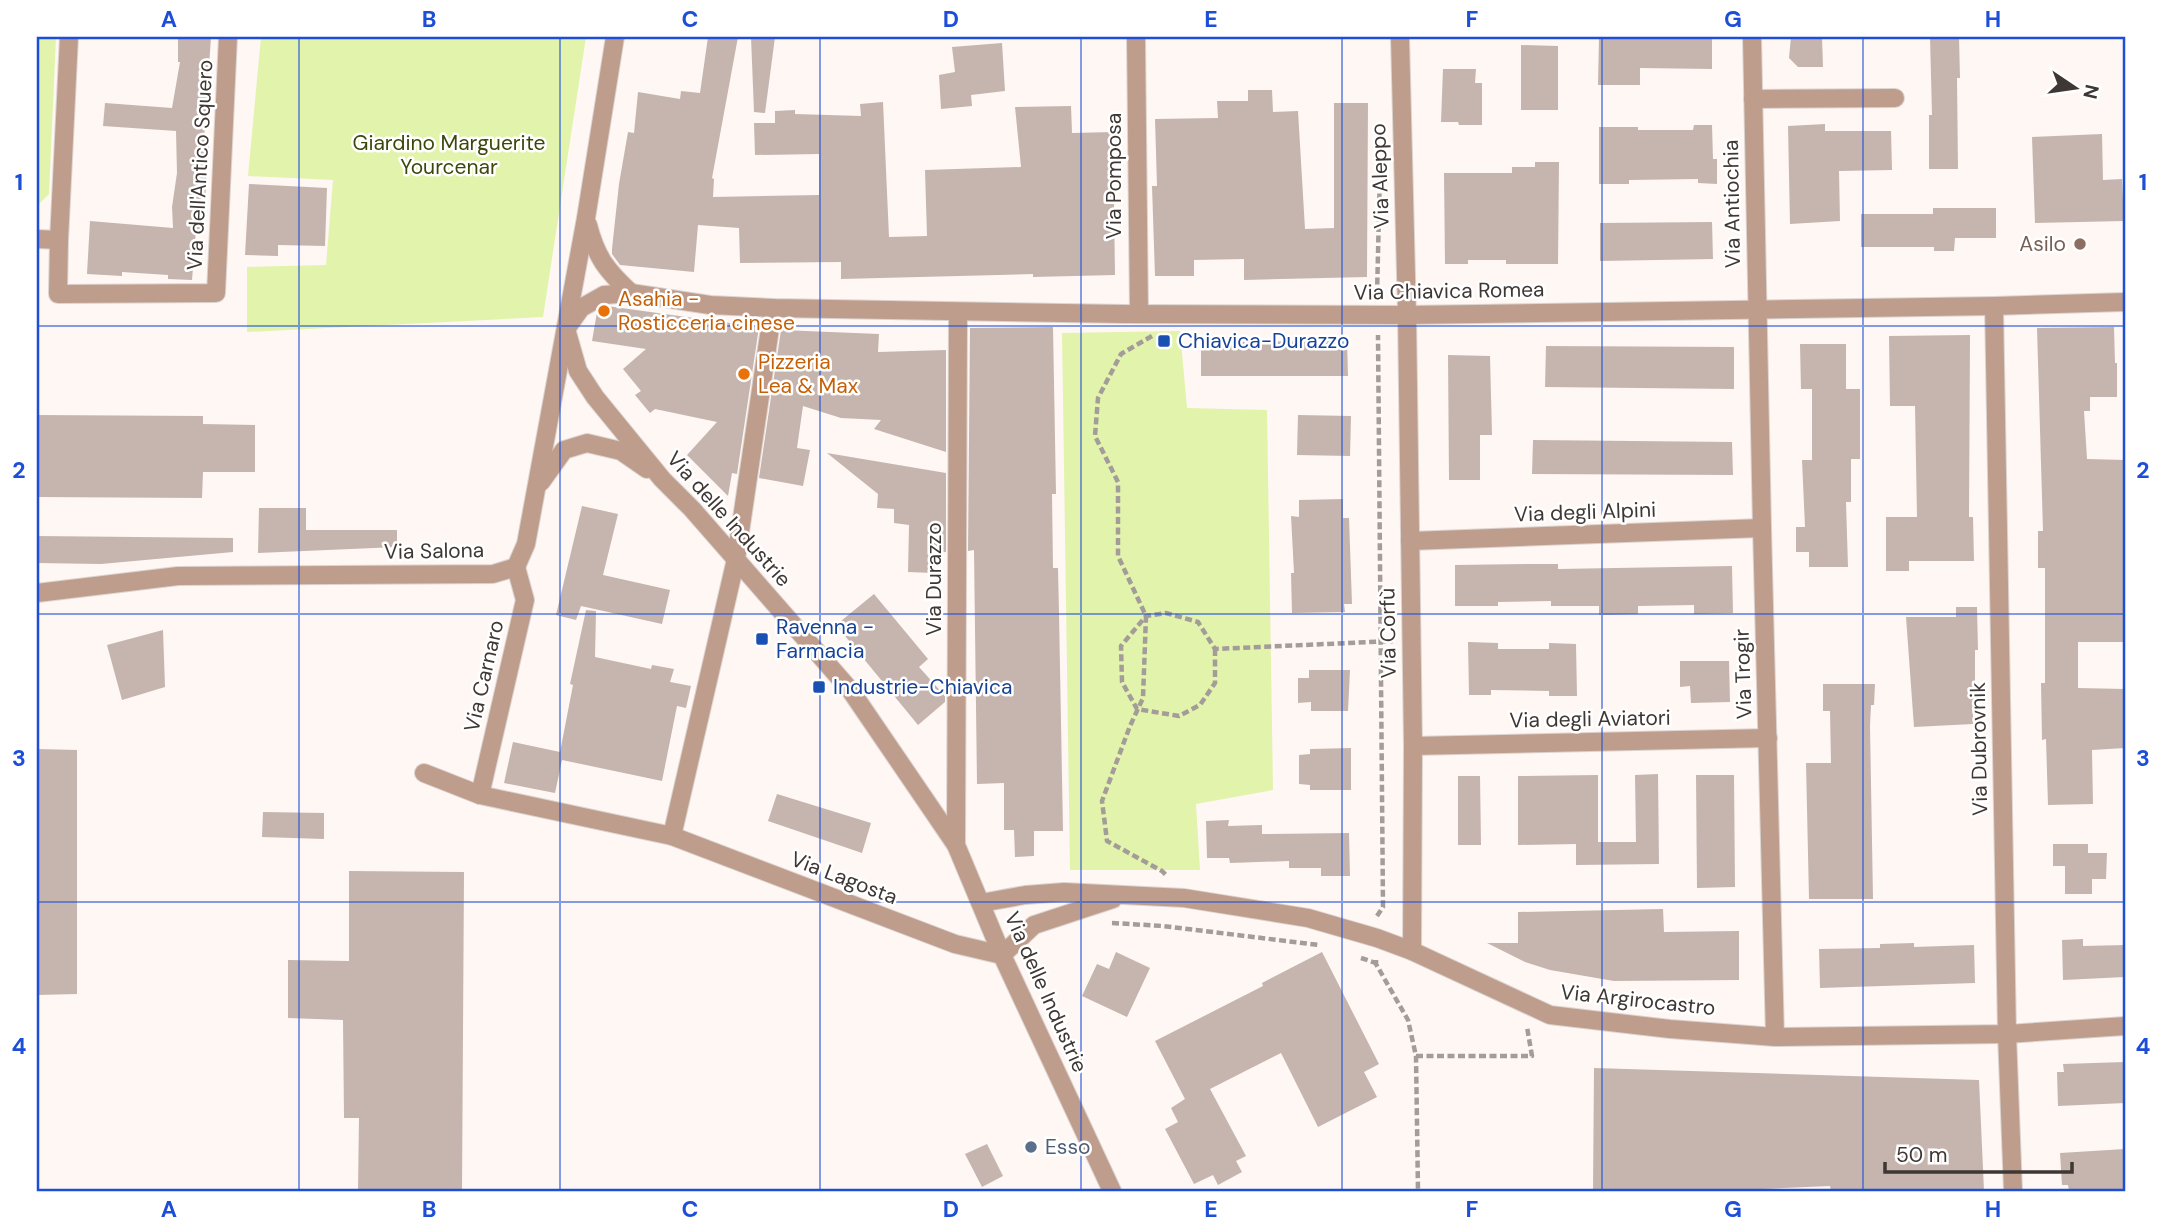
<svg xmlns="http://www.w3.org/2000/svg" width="2162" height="1228" viewBox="0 0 2162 1228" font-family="'DM Sans',sans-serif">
<rect width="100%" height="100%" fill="#fef7f4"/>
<g fill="#e2f3ac">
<polygon points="37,37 56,37 49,194 37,206"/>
<polygon points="261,37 586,37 543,317 247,332 247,267 326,265 333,180 248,176"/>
<polygon points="1180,331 1187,408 1267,410 1273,790 1196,804 1200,870 1070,870 1062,333"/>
</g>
<g fill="#c5b5ae">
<polygon points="178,37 211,37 204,139 209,140 203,230 196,230 192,280 168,279 168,275 122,272 122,276 87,274 90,221 173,228 172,207 177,173 176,131 103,126 105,103 172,108 180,62 178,62"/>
<polygon points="708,37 738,37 712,178 714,179 713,197 819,195 819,154 755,155 754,123 775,123 775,111 795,110 795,114 861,116 860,104 883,102 889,237 927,236 925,170 1021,167 1015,107 1071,106 1072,133 1113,132 1115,275 1033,277 1033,274 841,279 841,262 740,263 739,228 698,225 694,272 620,265 612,254 612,249 619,184 628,132 634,133 638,92 680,99 681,91 700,93"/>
<polygon points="751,37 775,37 765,113 754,112"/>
<polygon points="1599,37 1712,37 1712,69 1640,68 1640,85 1598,85"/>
<polygon points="1791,37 1822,37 1823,67 1798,67 1789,58"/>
<polygon points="1930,37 1959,37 1960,78 1957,78 1958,169 1929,169 1929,115 1932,115"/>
<polygon points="1002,43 1005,91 971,95 972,106 941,109 939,75 955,72 952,47"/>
<polygon points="1521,45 1558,46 1558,110 1521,110"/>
<polygon points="1443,69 1476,69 1475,83 1482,83 1482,125 1459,125 1458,122 1441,122"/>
<polygon points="1248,90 1272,90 1273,112 1298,111 1305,229 1334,228 1334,103 1368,103 1367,277 1244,280 1244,259 1194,260 1194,276 1155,276 1152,186 1157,186 1155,119 1218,118 1217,101 1248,101"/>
<polygon points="1825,124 1825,131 1891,131 1892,170 1839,171 1840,221 1790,224 1788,126"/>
<polygon points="1694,125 1712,125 1713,159 1717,159 1717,184 1698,183 1698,179 1629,180 1629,184 1599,184 1599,127 1638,127 1638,130 1693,130"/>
<polygon points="2102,134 2103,180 2122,179 2124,221 2035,223 2032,137"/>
<polygon points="1535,162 1559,162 1558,264 1506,264 1506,260 1468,260 1468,264 1445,264 1444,173 1512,173 1512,167 1535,167"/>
<polygon points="249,184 327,188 325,246 278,245 278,256 245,255"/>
<polygon points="1933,208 1996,208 1996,238 1955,238 1954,251 1934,251 1934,247 1861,247 1861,214 1933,214"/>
<polygon points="1712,222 1713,259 1600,261 1600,223"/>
<polygon points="607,306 759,327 737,474 732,473 728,496 687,455 717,422 655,409 650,413 635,395 641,391 623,369 646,349 592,341 597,312"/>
<polygon points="1053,327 1056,494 1052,494 1053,568 1058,568 1059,613 1063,831 1034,831 1034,856 1015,857 1014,830 1004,830 1004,783 977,784 974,550 968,551 970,328"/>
<polygon points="2114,327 2115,363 2117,363 2117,397 2090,397 2090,411 2084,411 2087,459 2125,460 2125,642 2078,642 2078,688 2125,689 2125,748 2092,750 2093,804 2048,805 2046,739 2042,740 2041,683 2045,683 2045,568 2038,568 2038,531 2043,531 2037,328"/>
<polygon points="781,330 879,334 878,352 946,350 946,452 874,429 881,420 841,418 803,406 797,448 810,450 803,486 759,478"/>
<polygon points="1970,335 1969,517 1973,517 1974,561 1909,561 1909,571 1886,571 1886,517 1917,517 1915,406 1890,406 1889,336"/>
<polygon points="1347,341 1348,376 1201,376 1201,342"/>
<polygon points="1800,344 1846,344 1846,389 1860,389 1860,459 1851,459 1851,502 1846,502 1848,567 1809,567 1809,552 1796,552 1796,527 1805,527 1802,460 1812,460 1812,389 1801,389"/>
<polygon points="1546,346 1734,347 1734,389 1545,387"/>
<polygon points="1448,355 1490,356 1492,435 1480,435 1480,480 1449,480"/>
<polygon points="37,415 203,416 203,424 255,425 255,472 203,472 202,498 37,497"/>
<polygon points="1298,415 1351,416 1350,456 1297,455"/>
<polygon points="1533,440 1732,442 1733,475 1532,474"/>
<polygon points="827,453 946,473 946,552 935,553 934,573 908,572 909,525 894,523 894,509 877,508 878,494"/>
<polygon points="1343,499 1343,518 1349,518 1352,604 1344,604 1345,612 1292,613 1291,573 1294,573 1291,516 1299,517 1299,500"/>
<polygon points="582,506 618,514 603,575 670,590 662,624 581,606 576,620 556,615"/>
<polygon points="259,508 306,508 306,530 397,530 397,547 258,553"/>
<polygon points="37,536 233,538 233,552 101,564 37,563"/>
<polygon points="1528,564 1558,564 1558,569 1732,566 1733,613 1694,614 1694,605 1638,606 1638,614 1599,615 1599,606 1551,606 1551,601 1498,602 1498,606 1455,606 1455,565"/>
<polygon points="874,594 928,659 919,667 945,696 945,702 918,725 836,625"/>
<polygon points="1956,607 1977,607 1978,650 1975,650 1975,705 1973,705 1973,724 1914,727 1906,617 1956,617"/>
<polygon points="586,610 596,611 595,657 651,669 652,665 674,669 670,682 691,686 686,708 677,706 662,781 562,760 555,793 504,783 513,742 560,752 573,685 570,684"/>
<polygon points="163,630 165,687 122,700 107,645"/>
<polygon points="1468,642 1498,643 1498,649 1549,649 1549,643 1576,644 1577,696 1549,696 1549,691 1491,690 1491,695 1469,695"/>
<polygon points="1680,661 1729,661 1730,702 1691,703 1690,686 1680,687"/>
<polygon points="1309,670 1350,670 1348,711 1311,711 1311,702 1298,703 1298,678 1309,678"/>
<polygon points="1823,684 1875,684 1874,705 1871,705 1870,726 1873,899 1809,899 1806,763 1831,763 1830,711 1823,711"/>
<polygon points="1351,748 1351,790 1310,790 1310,785 1299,784 1299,755 1310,754 1310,749"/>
<polygon points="37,749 77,750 77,994 37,995"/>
<polygon points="1658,774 1659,864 1576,865 1576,844 1518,845 1518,776 1598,775 1598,842 1636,842 1635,775"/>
<polygon points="1696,775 1734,775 1735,887 1697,888"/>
<polygon points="1458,776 1480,776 1481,845 1458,845"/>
<polygon points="777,794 871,823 862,853 768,821"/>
<polygon points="263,812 324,813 324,839 262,837"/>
<polygon points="1229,820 1228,826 1262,825 1262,834 1349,833 1350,876 1321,876 1321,868 1289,868 1289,861 1230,863 1229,858 1207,858 1206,821"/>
<polygon points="2053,844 2088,844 2088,853 2107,853 2106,879 2092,879 2092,894 2065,894 2065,866 2053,866"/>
<polygon points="349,871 464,872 462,1191 358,1191 359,1118 344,1118 343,1020 288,1018 288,960 349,961"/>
<polygon points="1663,909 1664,932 1739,931 1739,980 1614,981 1550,970 1525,962 1487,943 1518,943 1518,912"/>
<polygon points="2083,939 2083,946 2125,945 2125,977 2063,980 2062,940"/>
<polygon points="1914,943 1914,947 1974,945 1975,983 1820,988 1819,949 1880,948 1880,944"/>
<polygon points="1116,952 1150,968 1127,1017 1082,996 1097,964 1109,969"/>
<polygon points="1322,952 1379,1064 1364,1072 1377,1097 1318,1127 1281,1053 1210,1089 1246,1156 1236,1161 1242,1172 1218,1185 1213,1175 1194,1184 1165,1129 1178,1122 1171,1108 1185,1099 1155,1041 1263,986 1262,983"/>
<polygon points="2125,1062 2125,1103 2058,1106 2057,1072 2064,1072 2063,1064"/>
<polygon points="1594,1068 1979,1080 1984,1191 1831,1191 1830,1186 1716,1191 1593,1191"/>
<polygon points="987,1144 1003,1176 982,1187 965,1154"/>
<polygon points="2125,1149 2125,1191 2069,1191 2068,1185 2062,1185 2060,1153"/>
</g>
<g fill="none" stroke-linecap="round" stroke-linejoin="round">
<defs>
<g id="minor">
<polyline points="69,37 59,240 58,294 216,293 228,37"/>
<polyline points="1136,37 1139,314"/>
<polyline points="1400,37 1407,315 1413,746 1412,951"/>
<polyline points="1752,37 1762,528 1775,1037"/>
<polyline points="1753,99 1895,98"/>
<path d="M 588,225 C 596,257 607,271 631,293"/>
<polyline points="37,239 59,240"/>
<polyline points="1994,306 2007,1034 2013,1191"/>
<polyline points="566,329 581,308 604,295 631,293 710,305 773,308 1125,314 1407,315 1994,306 2125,302"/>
<polyline points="566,329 578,371 595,397 662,479 692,509 851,691 956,845 1002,955 1112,1191"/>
<polyline points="541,482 564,450 587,443 621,451 647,469"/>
<polyline points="1410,541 1762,528"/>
<polyline points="37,593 178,576 493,574 516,567 526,544 586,218 615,37"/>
<polyline points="1413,746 1768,738"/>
<polyline points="424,773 480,795 672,836 955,944 1002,955"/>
<polyline points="480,795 525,600 516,567"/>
<polyline points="672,836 736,559 773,308"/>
<polyline points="956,845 958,312"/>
<polyline points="981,903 1025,895 1064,892 1184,898 1308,918 1377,938 1412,951 1550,1015 1670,1029 1775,1037 2007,1034 2125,1026"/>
<polyline points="1002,955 1034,925 1113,899"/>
</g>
</defs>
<use href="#minor" stroke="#dbd4d1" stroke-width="20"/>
<g stroke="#a39c99" stroke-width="4.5" stroke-dasharray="7 3.5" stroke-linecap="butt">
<polyline points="1377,295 1380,171"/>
<polyline points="1152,336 1121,354 1098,398 1095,436 1118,482 1118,556 1146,616 1143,698 1130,726 1102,801 1107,841 1162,871 1166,875"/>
<polyline points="1215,649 1215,683 1200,705 1179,716 1137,709 1122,682 1121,646 1146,616 1166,613 1198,622 1215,649 1393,641"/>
<polyline points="1377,916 1383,907 1378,335"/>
<polyline points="1112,923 1163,926 1319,945"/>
<polyline points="1361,958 1379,964"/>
<polyline points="1376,960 1376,964 1408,1020 1416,1056 1418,1191"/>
<polyline points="1416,1056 1532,1056 1527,1027"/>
</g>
<use href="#minor" stroke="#bf9d8c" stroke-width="18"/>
</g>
<path fill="none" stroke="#1d4ed8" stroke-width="2" stroke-opacity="0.55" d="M 299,37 L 299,1191M 560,37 L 560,1191M 820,37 L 820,1191M 1081,37 L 1081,1191M 1342,37 L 1342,1191M 1602,37 L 1602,1191M 1863,37 L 1863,1191M 37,326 L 2125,326M 37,614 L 2125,614M 37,902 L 2125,902"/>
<circle fill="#8d6e63" stroke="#fff" stroke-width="2.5" cx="2080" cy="244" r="7"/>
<g fill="#e8710a" stroke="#fff" stroke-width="2.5">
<circle cx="604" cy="311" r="7"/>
<circle cx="744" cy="374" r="7"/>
</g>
<g fill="#1a4fb4" stroke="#fff" stroke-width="2.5">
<rect x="1157" y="334" width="14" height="14" rx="3.5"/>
<rect x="755" y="632" width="14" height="14" rx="3.5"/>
<rect x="812" y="680" width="14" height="14" rx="3.5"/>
</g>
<circle fill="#5c6f8a" stroke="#fff" stroke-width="2.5" cx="1031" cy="1147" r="7"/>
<g text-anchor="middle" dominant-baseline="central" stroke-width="5" stroke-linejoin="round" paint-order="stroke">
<g font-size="21" fill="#3d470c" stroke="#fff">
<text x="449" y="143">Giardino Marguerite<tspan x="449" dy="24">Yourcenar</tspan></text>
</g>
<g font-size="21" fill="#3e3734" stroke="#fff">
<text transform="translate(200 165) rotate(-87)">Via dell'Antico Squero</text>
<text transform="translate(1114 176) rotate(-90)">Via Pomposa</text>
<text transform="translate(1380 176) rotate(-92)">Via Aleppo</text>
<text transform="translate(1732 204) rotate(-91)">Via Antiochia</text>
<text transform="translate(1449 291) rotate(-1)">Via Chiavica Romea</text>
<text transform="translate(1585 512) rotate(-2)">Via degli Alpini</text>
<text transform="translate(729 519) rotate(48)">Via delle Industrie</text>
<text transform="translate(434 551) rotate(-1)">Via Salona</text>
<text transform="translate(934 579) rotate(-90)">Via Durazzo</text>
<text transform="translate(1388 633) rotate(-91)">Via Corfù</text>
<text transform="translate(1743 674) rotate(-92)">Via Trogir</text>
<text transform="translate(484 676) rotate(-77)">Via Carnaro</text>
<text transform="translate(1590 719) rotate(-1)">Via degli Aviatori</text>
<text transform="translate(1979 749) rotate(-91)">Via Dubrovnik</text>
<text transform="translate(844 878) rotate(21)">Via Lagosta</text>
<text transform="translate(1046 992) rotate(66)">Via delle Industrie</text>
<text transform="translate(1638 1000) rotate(6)">Via Argirocastro</text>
</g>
<g font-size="21" fill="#785e54" stroke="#fff" text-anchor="end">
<text x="2066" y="244">Asilo</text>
</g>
<g font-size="21" fill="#c56008" stroke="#fff" text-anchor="start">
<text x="618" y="299">Asahia -<tspan x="618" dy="24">Rosticceria cinese</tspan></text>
<text x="758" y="362">Pizzeria<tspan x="758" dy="24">Lea &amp; Max</tspan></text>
</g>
<g font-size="21" fill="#164399" stroke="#fff" text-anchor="start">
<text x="1178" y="341">Chiavica-Durazzo</text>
<text x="776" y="627">Ravenna -<tspan x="776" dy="24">Farmacia</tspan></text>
<text x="833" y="687">Industrie-Chiavica</text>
</g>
<g font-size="21" fill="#4e5e75" stroke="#fff" text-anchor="start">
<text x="1045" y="1147">Esso</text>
</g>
</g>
<rect width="2162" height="1228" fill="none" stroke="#ffffff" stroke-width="77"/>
<g transform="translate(2075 88) rotate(103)" stroke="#ffffff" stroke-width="5" paint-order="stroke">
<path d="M0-5L12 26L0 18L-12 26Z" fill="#3e3734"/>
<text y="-10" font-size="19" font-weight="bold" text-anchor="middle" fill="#3e3734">N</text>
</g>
<path d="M1885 1162v10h187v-10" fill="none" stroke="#3e3734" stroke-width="3.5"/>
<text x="1896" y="1162" font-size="21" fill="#3e3734" stroke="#ffffff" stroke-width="5" paint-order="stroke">50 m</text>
<rect x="38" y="38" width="2086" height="1152" fill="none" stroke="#1d4ed8" stroke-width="2.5"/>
<g font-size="23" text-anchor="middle" font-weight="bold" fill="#1d4ed8">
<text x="169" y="27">A</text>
<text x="429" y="27">B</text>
<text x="690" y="27">C</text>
<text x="951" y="27">D</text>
<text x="1211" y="27">E</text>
<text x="1472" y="27">F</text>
<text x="1733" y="27">G</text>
<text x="1993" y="27">H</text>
<text x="19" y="190">1</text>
<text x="2143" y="190">1</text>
<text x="19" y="478">2</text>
<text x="2143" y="478">2</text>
<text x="19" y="766">3</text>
<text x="2143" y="766">3</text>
<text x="19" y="1054">4</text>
<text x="2143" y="1054">4</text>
<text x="169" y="1217">A</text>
<text x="429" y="1217">B</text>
<text x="690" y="1217">C</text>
<text x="951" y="1217">D</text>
<text x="1211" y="1217">E</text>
<text x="1472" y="1217">F</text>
<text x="1733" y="1217">G</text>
<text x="1993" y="1217">H</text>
</g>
</svg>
